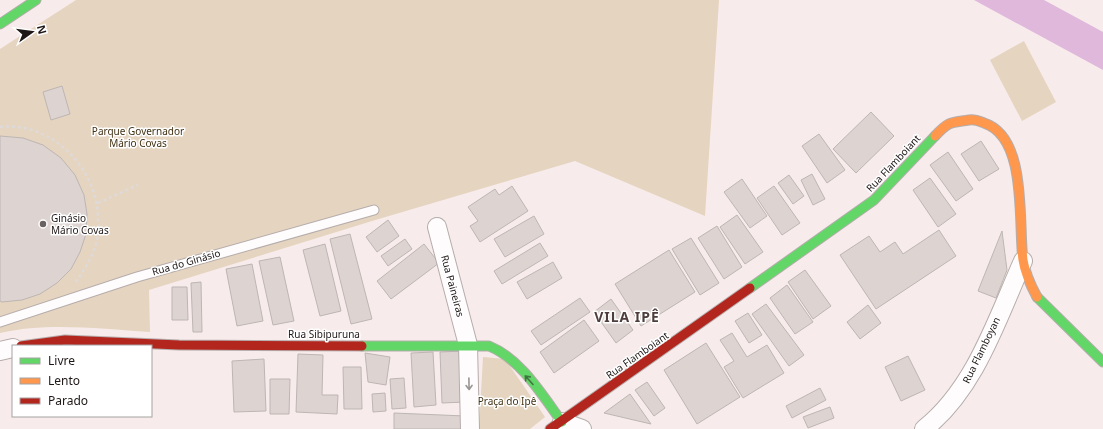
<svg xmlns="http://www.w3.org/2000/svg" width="1103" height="429" viewBox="0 0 1103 429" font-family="'Noto Sans',sans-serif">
<rect width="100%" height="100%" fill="#f7eceb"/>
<g fill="#e5d4bf">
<path d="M 76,0 L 719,0 L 705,216 L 575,161 L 372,221 L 149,290 L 150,332 C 100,329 49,322 0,333 L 0,49 Z"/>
<polygon points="1024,41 1056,102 1022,121 990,60"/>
<polygon points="483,357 505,359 545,417 530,429 479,429"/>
</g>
<polygon fill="#dfb8dc" points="974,0 1044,0 1103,32 1103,70"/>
<g fill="#ddd4d2" stroke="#bdb6b3">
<polygon points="62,86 70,114 51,120 43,92"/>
<polygon points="871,112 894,136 856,173 833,149"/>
<polygon points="819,134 845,170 827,183 802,146"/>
<polygon points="0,136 23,138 43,145 61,158 75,175 84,195 87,214 86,234 80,252 71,269 57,283 40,294 22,300 2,302 0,301"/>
<polygon points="981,141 999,169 979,181 961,154"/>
<polygon points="948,152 973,189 956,201 930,165"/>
<polygon points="812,174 825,199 813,205 801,180"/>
<polygon points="789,175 804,196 793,204 778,183"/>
<polygon points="930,178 956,214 938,227 913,190"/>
<polygon points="742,179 767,216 750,228 724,192"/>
<polygon points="512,186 528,211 480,242 470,226 478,221 468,207 495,189 499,195"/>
<polygon points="774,186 800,223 782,235 757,198"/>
<polygon points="737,215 763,252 745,264 720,227"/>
<polygon points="534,216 544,234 505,257 494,239"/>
<polygon points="388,220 399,236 377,252 366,237"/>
<polygon points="717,226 742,267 724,279 698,238"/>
<polygon points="939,230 956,256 876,309 840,255 869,236 880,252 895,242 903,254"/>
<polygon points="1002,231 1007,270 996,298 978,291"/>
<polygon points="350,234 372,319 351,324 330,239"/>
<polygon points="691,238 719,283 700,295 672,249"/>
<polygon points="405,239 412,249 388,266 381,256"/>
<polygon points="540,243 548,256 502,284 494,271"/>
<polygon points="325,244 341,311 320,316 303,250"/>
<polygon points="424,244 439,263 391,299 377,281"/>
<polygon points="669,250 695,292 641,326 615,284"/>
<polygon points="280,257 294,321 273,325 259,261"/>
<polygon points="553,262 562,278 527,299 517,282"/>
<polygon points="252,264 263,321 237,326 226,269"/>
<polygon points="805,270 831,306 813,319 788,282"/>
<polygon points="201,282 202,332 193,332 191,283"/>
<polygon points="787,285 813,322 795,334 770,298"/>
<polygon points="172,287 187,287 188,320 172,320"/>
<polygon points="580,298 590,312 541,345 531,331"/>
<polygon points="611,299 633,330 616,343 594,312"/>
<polygon points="766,304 804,355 789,366 752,314"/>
<polygon points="868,305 881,323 860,339 847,322"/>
<polygon points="748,313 762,335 749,343 735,321"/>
<polygon points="584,320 599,341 554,373 540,352"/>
<polygon points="732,333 747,357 767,345 784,373 743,398 724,367 734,361 720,340"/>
<polygon points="706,343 740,397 697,424 664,370"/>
<polygon points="463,351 465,402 442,403 440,352"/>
<polygon points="433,352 436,405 414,407 411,353"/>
<polygon points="365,353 390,357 386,385 368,382"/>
<polygon points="298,354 323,355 322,395 338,395 337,414 296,412"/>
<polygon points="908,356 925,390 901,401 885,367"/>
<polygon points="264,359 266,411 234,412 232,361"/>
<polygon points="343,367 361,367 362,409 344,409"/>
<polygon points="404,378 406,408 392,409 390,379"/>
<polygon points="270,379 290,379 289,414 270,414"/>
<polygon points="647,382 665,408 654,416 635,390"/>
<polygon points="820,388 826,400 792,418 786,406"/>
<polygon points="385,393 386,411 373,412 372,394"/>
<polygon points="630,394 651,424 604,413"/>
<polygon points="830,407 834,418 808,428 803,417"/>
<polygon points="394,413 465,416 464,429 394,429"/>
</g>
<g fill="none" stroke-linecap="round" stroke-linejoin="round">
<defs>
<polyline id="lane" points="0,322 137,277 374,210"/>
<g id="street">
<polyline points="437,227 468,345 470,429"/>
<polyline points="0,351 13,348"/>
<polyline points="562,422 582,429"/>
<path d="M 924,429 C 975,389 997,319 1023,261"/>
</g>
<g id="fast">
<polyline points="0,24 36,0"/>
<polyline points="750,288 874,200 935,136"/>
<polyline points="1037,297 1103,362"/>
<path d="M 362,346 L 489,346 C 521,359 542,395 562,422"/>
</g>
<path id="slow" d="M 935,136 C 949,121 950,123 969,120 C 975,119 979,121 984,123 C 1028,137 1018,223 1023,260 C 1025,273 1031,286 1037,297"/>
<g id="jam">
<polyline points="21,346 65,340 179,345 362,346"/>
<polyline points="550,429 750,288"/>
</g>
</defs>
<use href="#lane" stroke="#b5adac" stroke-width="11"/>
<use href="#street" stroke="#b5adac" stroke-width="20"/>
<use href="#fast" stroke="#b5adac" stroke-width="11"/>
<use href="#slow" stroke="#b5adac" stroke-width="11"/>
<use href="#jam" stroke="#b5adac" stroke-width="11"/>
<g stroke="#dedad9" stroke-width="2.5" stroke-dasharray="3 3" stroke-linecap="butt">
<path d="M 0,127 C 51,121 97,168 98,217 C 98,223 99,230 98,236 C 94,255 86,268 74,284"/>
<polyline points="98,203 138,185"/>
</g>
<use href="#lane" stroke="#fefcfc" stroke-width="9"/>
<use href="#street" stroke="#fefcfc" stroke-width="18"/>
<use href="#fast" stroke="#63d668" stroke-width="9"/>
<use href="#slow" stroke="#ff974d" stroke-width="9"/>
<use href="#jam" stroke="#b3261e" stroke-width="9"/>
</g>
<defs><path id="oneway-shaft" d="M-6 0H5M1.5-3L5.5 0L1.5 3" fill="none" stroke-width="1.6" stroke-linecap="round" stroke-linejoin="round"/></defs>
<use stroke="#40763f" href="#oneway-shaft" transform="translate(529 380) rotate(-132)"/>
<use stroke="#999594" href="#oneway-shaft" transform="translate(469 384) rotate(89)"/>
<circle fill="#6a6261" stroke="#fff" stroke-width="1.5" cx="43" cy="224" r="4"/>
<g text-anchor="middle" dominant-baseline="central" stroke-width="3" stroke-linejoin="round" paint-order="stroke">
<g font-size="10" fill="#413114" stroke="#fff">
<text x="138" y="131">Parque Governador<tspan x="138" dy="12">Mário Covas</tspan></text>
<text x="507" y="401">Praça do Ipê</text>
</g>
<g font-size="10" fill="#1e1716" stroke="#fff">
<text transform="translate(893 163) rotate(-47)">Rua Flamboiant</text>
<text transform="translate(186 262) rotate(-16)">Rua do Ginásio</text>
<text transform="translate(453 286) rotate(75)">Rua Paineiras</text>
<text x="324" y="334">Rua Sibipuruna</text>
<text transform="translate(981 350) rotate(-64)">Rua Flamboyan</text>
<text transform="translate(637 355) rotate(-35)">Rua Flamboiant</text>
</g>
<g font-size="10" fill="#1e1716" stroke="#fff" text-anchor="start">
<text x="51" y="218">Ginásio<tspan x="51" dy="12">Mário Covas</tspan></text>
</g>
<g font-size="14" font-weight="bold" letter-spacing="1" fill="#4d3e3d" stroke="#fff">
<text x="627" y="316">VILA IPÊ</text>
</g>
</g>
<rect x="12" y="345" width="140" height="72" fill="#ffffff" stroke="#a5a2a2"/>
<rect x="20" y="358" width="20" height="6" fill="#63d668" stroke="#a5a2a2"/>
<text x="48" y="365" font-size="12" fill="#1e1716">Livre</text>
<rect x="20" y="378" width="20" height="6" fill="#ff974d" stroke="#a5a2a2"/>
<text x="48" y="385" font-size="12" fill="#1e1716">Lento</text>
<rect x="20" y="398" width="20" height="6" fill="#b3261e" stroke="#a5a2a2"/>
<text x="48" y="405" font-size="12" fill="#1e1716">Parado</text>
<g transform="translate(32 32) rotate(76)" stroke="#ffffff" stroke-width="3" paint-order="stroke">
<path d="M0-3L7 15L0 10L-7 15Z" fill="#1e1716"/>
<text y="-6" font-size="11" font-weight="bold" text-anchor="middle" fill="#1e1716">N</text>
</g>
</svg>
